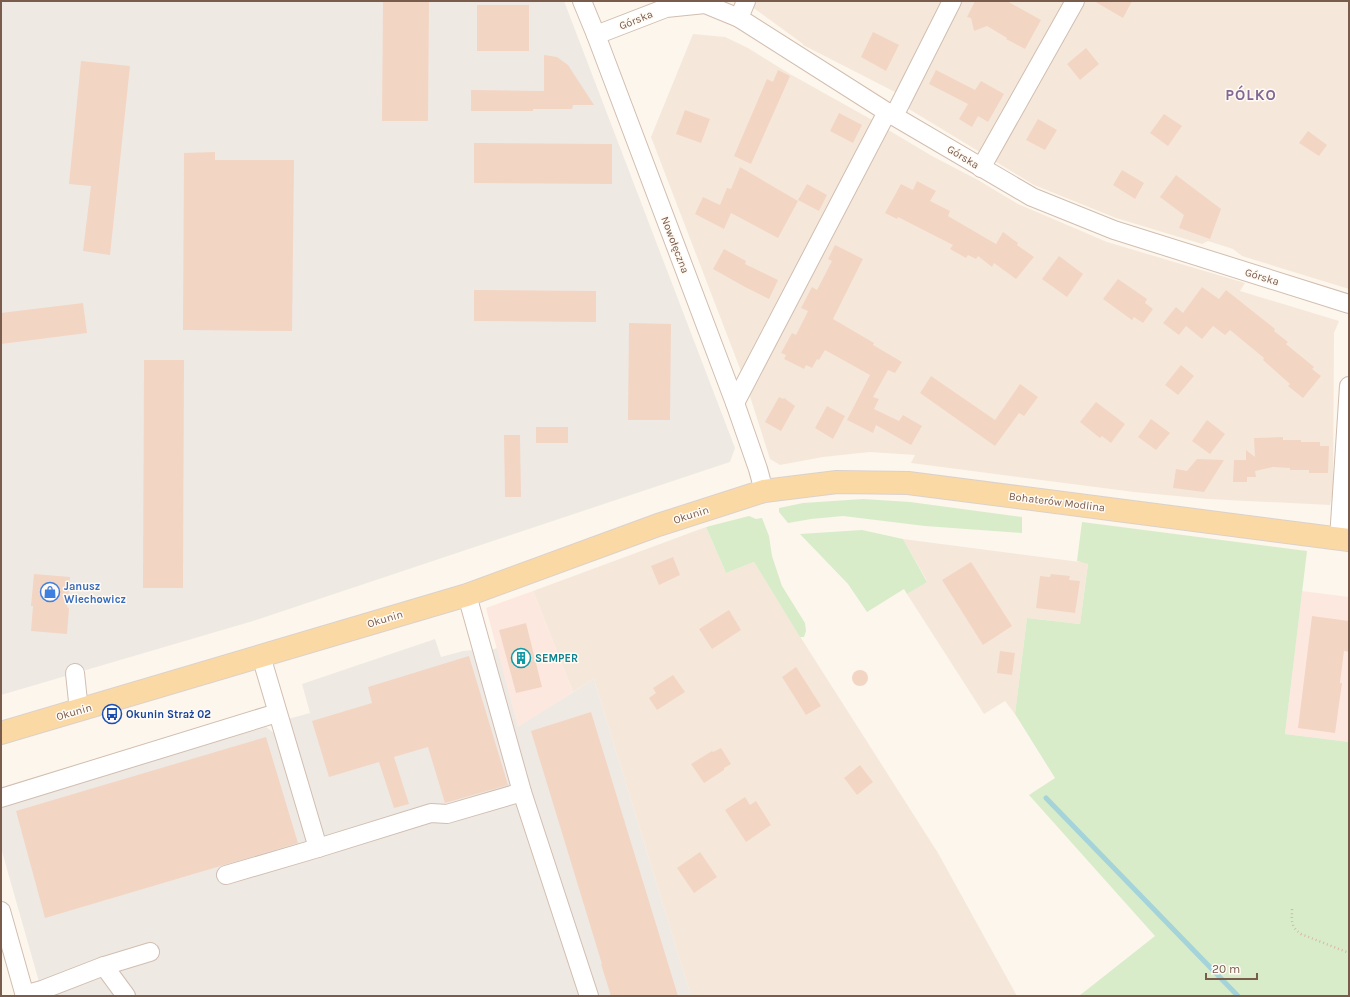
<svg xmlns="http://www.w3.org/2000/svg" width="1350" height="997" viewBox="0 0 1350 997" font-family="Karla,sans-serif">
<rect width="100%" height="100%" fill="#fdf6ec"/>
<g fill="#f5e8da">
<polygon points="744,1 1349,1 1349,289 1242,256 1233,249 1208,241 1202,244 1116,218 1034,185 894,100 897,93 803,45 803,44"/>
<polygon points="693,34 725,37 748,48 790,74 874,121 744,379 651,137"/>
<polygon points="885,128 932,156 978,180 1018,204 1072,227 1107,242 1245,283 1240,291 1339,321 1334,333 1333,493 1330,505 1208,499 1134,492 911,463 915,455 870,452 823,457 780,465 770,459 748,390"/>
<polygon points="706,527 726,573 754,562 808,649 938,853 1017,996 691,996 594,679 573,692 533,591"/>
<polygon points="903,539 1088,563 1080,624 1027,618 1015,714 1005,701 984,714 907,594 927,581"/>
</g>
<g fill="#fde8e0">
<polygon points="533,591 573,692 518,728 486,608"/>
<polygon points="1302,591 1349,597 1349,742 1285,734"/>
</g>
<g fill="#efe9e4">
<polygon points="1,1 564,1 735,448 730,462 253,621 1,695"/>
<polygon points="435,639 441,657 463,651 474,650 476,655 497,648 518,727 594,679 691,996 43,996 1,848 1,804 266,727 274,733 276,738 288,719 310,713 302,684"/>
</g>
<g fill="#d8ecc9">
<polygon points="863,499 910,502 1022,517 1022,533 925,526 843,516 811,519 788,523 779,512 779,508 803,503"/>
<polygon points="749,516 756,519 762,518 769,536 772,556 782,586 805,623 806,631 804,637 800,637 754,562 726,573 706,527"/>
<polygon points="1082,522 1307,551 1285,734 1349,742 1349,996 1079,996 1155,936 1029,795 1055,778 1015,714 1027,618 1080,624 1088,564 1077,561"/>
<polygon points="862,530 903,539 927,582 907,594 904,589 867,612 848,584 800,534"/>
</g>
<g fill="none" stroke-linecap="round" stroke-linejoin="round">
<polyline stroke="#a5d3da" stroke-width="5" points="1046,798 1238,996"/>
</g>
<g fill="#f3d5c3">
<polygon points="383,1 429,1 428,121 382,121"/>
<polygon points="975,1 1007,1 1041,20 1025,49 1006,39 1007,38 987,26 974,31 971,18 967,17"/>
<polygon points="1094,1 1132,1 1123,18"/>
<rect x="477" y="5" width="52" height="46"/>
<polygon points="873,32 899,45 886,71 861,57"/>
<polygon points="1086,48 1099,64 1080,80 1067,64"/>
<polygon points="544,55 557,57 568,65 594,105 573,105 572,109 533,109 533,111 471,111 471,90 544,91"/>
<polygon points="81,61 130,66 110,255 83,251 91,186 69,184"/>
<polygon points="778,70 790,76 751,164 734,156 767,79 773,82"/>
<polygon points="936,70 975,90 981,81 1004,94 988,122 978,116 972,127 959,119 968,104 929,84"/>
<polygon points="685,110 710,119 701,143 676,134"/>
<polygon points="839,113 862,125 853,143 830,131"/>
<polygon points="1164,114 1182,126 1168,146 1150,133"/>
<polygon points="1038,119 1057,130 1045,150 1026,140"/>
<polygon points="1308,131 1327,145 1319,156 1299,143"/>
<polygon points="474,143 612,144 612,184 474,183"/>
<polygon points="215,152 215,160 294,160 292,331 183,330 184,153"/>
<polygon points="740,167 798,201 778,238 731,213 724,229 695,214 703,197 720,205 727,188 731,189"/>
<polygon points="1122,170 1144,183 1135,199 1113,185"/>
<polygon points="1176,175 1221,209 1210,239 1179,228 1184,215 1160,197"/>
<polygon points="917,181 936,191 930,201 950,211 948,216 996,244 1003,232 1018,243 1017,245 1034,257 1016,279 994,263 992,267 978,256 976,259 968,255 966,258 950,249 953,245 898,217 897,219 885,213 901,184 913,190"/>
<polygon points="807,184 827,195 819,211 798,200"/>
<polygon points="835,245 863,259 833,319 874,343 873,345 902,362 895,373 888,370 873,397 879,399 874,409 899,421 903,415 922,426 911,445 876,425 873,433 847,420 870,375 825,350 819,360 817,359 812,368 806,365 804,369 784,359 786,355 781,353 792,333 796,335 808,311 801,308 812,287 817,290 832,261 828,259"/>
<polygon points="724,249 746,261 745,264 778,280 769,299 745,287 713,269"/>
<polygon points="1059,256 1083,274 1067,297 1042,279"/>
<polygon points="1118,279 1147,299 1145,303 1153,309 1143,323 1134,317 1132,320 1103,299"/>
<polygon points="1202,287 1219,299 1226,290 1275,329 1274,331 1288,342 1286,344 1314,367 1312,369 1321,376 1303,398 1288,386 1290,384 1263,360 1264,358 1230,330 1225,335 1213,326 1202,339 1186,326 1179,335 1163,323 1176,307 1183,313"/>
<polygon points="474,290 596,291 596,322 474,321"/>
<polygon points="83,303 87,333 1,344 1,313"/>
<polygon points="629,323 671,324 670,420 628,420"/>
<polygon points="144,360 184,360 183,588 143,588"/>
<polygon points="1181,365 1194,376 1178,395 1165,385"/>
<polygon points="931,376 995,420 1020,384 1038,397 1024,416 1019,413 995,446 920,393"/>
<polygon points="779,397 783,399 784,398 795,406 781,431 765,422"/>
<polygon points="1096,402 1125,424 1111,443 1102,436 1100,438 1080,422"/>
<polygon points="827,406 845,416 833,439 815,428"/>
<polygon points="1151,419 1170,433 1156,450 1138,437"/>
<polygon points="1207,420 1225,434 1210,454 1192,441"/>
<rect x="536" y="427" width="32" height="16"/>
<polygon points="504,435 520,435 521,497 505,497"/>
<polygon points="1283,437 1283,440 1301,440 1301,442 1320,442 1320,446 1329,446 1328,473 1309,473 1309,470 1290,470 1290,468 1273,467 1255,471 1256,477 1247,477 1247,482 1233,482 1234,460 1246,460 1246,450 1255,457 1254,438"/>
<polygon points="1197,459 1224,460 1204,492 1173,488 1176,469 1187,471"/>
<polygon points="673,557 680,575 659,585 651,566"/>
<polygon points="971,562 1012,626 983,645 942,580"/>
<polygon points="34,574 70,577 67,607 69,608 67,634 31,631 33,606 31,606"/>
<polygon points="1051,574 1070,576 1069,580 1080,581 1075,613 1036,608 1040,576 1050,577"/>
<polygon points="729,610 741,630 712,649 699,629"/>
<polygon points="1312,616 1349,621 1349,652 1344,651 1340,683 1342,683 1335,733 1298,728"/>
<polygon points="526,623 542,687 516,693 499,630"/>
<polygon points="1000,651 1015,653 1012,675 997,673"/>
<polygon points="469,656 508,785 445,803 428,747 394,757 409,804 394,808 379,762 329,777 312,721 372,703 368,687"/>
<polygon points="796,667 821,706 806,715 782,677"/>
<circle cx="860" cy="678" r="8"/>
<polygon points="673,675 685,692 657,710 649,698 656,693 653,688"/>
<polygon points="591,712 678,996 611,996 601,964 602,964 531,731"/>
<polygon points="266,737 298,843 45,918 16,811"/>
<polygon points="721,748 731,764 724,768 724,770 704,783 691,764 712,751 713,752"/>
<polygon points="860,765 873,782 857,795 844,778"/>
<polygon points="745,797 750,805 756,801 771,825 746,842 725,810"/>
<polygon points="700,852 717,877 694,893 677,868"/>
</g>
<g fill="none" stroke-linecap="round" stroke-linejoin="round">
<defs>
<g id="minor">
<polyline points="582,1 596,35 735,403 758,469 764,491"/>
<polyline points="739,18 746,1"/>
<polyline points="596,35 666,8 705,4 739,18 887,112 1032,197 1114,230 1349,304"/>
<polyline points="894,116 952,1"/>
<polyline points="981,168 1075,1"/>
<polyline points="735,403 887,112"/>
<polyline points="1339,539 1349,386"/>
<polyline points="467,595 522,792 589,996"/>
<polyline points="261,656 318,848"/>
<polyline points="75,673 79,711"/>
<polyline points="1,798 277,713"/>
<polyline points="226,875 318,848 431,813 447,814 522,792"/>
<polyline points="1,911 25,996"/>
<polyline points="104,966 126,996"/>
<polyline points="24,995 42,990 104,966 150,952"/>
</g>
<polyline id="major" points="1,733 467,595 658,525 764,491 837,482 908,483 1349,540"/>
</defs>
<use href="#minor" stroke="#d1beb0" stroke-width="20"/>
<use href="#major" stroke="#dad1cd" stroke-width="24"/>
<path stroke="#d9b8a5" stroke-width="2.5" stroke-dasharray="1 3" stroke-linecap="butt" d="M 1292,909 C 1292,921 1290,926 1301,934 L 1349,953"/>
<use href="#minor" stroke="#fff" stroke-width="18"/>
<use href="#major" stroke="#fbd9a5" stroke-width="22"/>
</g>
<defs>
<symbol id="shop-ring" viewBox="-11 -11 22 22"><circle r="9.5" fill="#fffaf3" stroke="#3f7fe0" stroke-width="1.5"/><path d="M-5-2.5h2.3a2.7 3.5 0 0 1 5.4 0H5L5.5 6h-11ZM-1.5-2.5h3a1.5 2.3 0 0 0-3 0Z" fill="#3f7fe0"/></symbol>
<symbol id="building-ring" viewBox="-11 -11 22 22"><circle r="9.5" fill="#fffaf3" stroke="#0f9aa8" stroke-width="1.5"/><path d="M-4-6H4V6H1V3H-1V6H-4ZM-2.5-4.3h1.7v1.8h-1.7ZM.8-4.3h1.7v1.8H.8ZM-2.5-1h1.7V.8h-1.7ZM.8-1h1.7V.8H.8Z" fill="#0f9aa8"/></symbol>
<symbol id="bus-ring" viewBox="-11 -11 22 22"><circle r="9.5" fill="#fffaf3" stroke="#1a4fb4" stroke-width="1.5"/><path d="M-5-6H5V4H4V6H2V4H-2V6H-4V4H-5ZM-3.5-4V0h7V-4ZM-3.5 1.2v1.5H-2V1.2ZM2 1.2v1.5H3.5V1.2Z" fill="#1a4fb4"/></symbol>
</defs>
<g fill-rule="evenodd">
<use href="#shop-ring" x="39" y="581" width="22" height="22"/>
<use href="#building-ring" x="510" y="647" width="22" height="22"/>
<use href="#bus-ring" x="101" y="703" width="22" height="22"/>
</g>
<g text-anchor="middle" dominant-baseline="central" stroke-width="3" stroke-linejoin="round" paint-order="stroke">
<g font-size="11" fill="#7a5c4d" stroke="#fffaf3">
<text transform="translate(636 20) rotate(-22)">Górska</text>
<text transform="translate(963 157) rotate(31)">Górska</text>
<text transform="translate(675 245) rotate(69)">Nowołęczna</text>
<text transform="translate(1262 277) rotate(17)">Górska</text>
<text transform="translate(1057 502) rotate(7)">Bohaterów Modlina</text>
<text transform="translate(691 515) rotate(-18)">Okunin</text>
<text transform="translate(385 619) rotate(-17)">Okunin</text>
<text transform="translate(74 712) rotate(-16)">Okunin</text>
</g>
<g font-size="11" font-weight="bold" fill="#366cbe" stroke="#fffaf3" text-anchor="start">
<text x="64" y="586">Janusz<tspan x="64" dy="13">Wiechowicz</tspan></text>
</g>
<g font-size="11" font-weight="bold" fill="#0d838f" stroke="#fffaf3" text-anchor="start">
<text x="535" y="658">SEMPER</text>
</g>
<g font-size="11" font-weight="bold" fill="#164399" stroke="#fffaf3" text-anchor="start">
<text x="126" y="714">Okunin Straż 02</text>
</g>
<g font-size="15" font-weight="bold" letter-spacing="1" fill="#846695" stroke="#fffaf3">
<text x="1251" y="95">PÓLKO</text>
</g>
</g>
<rect width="1350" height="997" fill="none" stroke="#7a5c4d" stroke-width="4"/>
<path d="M1206 973v6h51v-6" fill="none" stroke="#7a5c4d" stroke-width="2"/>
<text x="1212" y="973" font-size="12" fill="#7a5c4d" stroke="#fffaf3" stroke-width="3" paint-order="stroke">20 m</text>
</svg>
